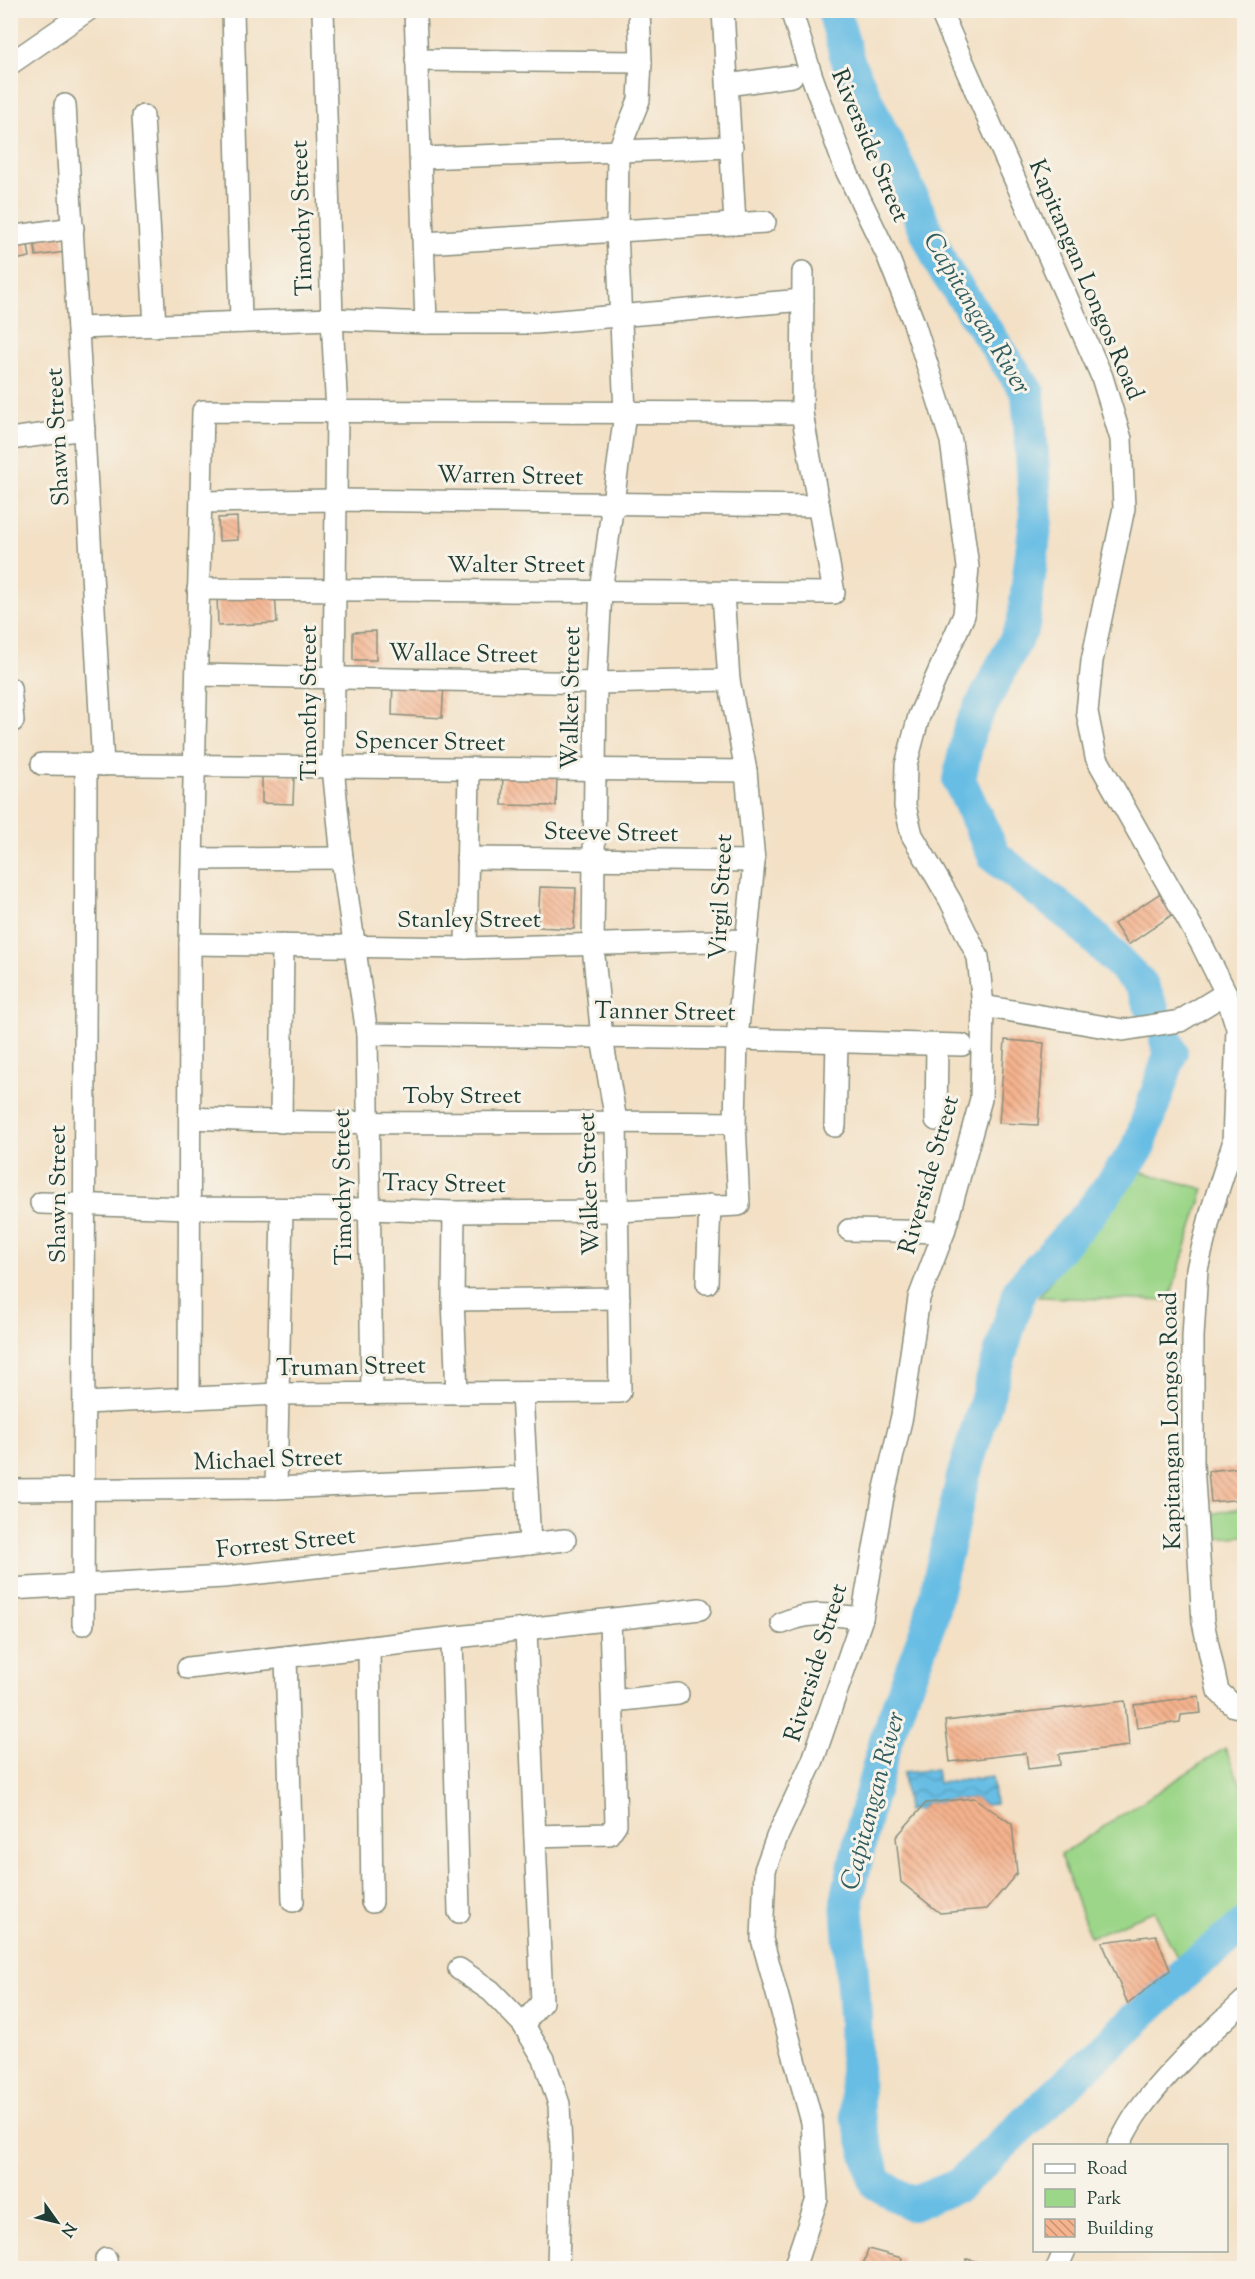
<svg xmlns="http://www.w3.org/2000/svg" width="1255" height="2279" viewBox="0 0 1255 2279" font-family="'Sorts Mill Goudy',serif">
<defs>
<pattern id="water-waves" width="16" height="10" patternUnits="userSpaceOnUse" patternTransform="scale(1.5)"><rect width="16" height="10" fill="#67bde4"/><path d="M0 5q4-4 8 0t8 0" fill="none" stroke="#549bba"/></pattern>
<pattern id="building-back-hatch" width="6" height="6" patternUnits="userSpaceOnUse" patternTransform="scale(1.5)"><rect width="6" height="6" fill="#f5b38e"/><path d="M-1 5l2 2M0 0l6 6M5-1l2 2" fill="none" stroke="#c69375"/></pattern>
</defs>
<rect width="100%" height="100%" fill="#f7f3e8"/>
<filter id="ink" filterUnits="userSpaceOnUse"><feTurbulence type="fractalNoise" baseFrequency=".0167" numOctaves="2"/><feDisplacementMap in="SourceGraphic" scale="12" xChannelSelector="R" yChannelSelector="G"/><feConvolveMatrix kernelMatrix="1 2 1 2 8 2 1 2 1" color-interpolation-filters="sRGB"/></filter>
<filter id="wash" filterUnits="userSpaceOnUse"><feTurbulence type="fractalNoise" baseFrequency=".008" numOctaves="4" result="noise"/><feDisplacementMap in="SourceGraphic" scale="24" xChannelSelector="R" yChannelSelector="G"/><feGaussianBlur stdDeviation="1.35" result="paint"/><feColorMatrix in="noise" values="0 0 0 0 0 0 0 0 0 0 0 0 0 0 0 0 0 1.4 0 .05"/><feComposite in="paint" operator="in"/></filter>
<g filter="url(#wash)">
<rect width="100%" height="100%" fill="#f3e0c5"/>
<g fill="#9cd689" stroke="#5e8a5e" stroke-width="1.5">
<polygon points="1135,1170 1204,1189 1169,1301 1038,1297"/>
<polygon points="1244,1507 1244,1536 1214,1538 1211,1514"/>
<polygon points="1225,1748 1244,1792 1244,1905 1180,1963 1154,1911 1090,1937 1060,1855"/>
</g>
<polygon fill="url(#water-waves)" stroke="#437d8c" stroke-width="1.5" points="936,1769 938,1783 992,1777 995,1804 985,1805 974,1798 926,1803 920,1809 907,1811 903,1773"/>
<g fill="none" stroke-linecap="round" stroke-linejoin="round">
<g stroke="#67bde4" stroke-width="34">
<polyline points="834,10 848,62 899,169 942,266 1028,393 1036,519 1023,626 970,728 959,780 995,857 1076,920 1141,984 1153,1011"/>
<polyline points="1166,1040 1171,1052 1138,1149 1089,1214 1020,1289 963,1477 930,1621 888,1733 866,1813 847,1901 855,2017 857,2114 876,2183 912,2204 959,2185 1192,1966 1244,1926"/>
</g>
</g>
<g id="blocks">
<g fill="url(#building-back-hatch)">
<polygon points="438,10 455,10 455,12 438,14"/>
<polygon points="63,234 65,252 36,256 34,239"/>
<polygon points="27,240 30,257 10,261 10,243"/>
<polygon points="237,517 238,540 219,541 218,518"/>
<polygon points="275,592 277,623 218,626 217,595"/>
<polygon points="376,631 376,660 353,660 353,632"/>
<polygon points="393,680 444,683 442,718 392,715"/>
<polygon points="503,773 557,775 556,806 502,805"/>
<polygon points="262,775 294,776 293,804 262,803"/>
<polygon points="540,887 576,888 574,929 538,927"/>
<polygon points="1162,892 1176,912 1128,945 1114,924"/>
<polygon points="1005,1040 1044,1043 1038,1125 999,1123"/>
<polygon points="1244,1467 1244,1499 1211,1502 1208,1471"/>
<polygon points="1244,1643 1244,1664 1243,1664 1240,1644"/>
<polygon points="1199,1696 1201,1713 1181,1715 1180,1722 1137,1728 1134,1705"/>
<polygon points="1125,1701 1129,1746 1059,1754 1060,1765 1028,1769 1026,1753 950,1762 945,1721"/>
<polygon points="974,1798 1012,1824 1017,1873 987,1909 940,1913 901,1882 896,1837 926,1803"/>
<polygon points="1156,1935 1170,1970 1128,2004 1102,1942"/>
<polygon points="868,2249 902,2258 899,2268 862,2268"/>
<polygon points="967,2259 1000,2268 964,2268"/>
</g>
</g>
</g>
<g filter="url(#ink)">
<use href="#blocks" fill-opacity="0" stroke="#898e7c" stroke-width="1.5"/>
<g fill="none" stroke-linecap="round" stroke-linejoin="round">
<defs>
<g id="street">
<polyline points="233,10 241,322"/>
<polyline points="323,10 332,319 337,413 333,767 342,858 367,1034 372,1393"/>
<polyline points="415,10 426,323"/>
<polyline points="723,10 735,224"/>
<polyline points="791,10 811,74 845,168 888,257 914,323 951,441 968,567 964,615 919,716 906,765 905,806 912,835 950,900 978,957 983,1006 981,1099 944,1232 919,1298 902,1416 883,1497 862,1618 813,1760 777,1837 765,1870 762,1939 812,2122 817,2199 794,2268"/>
<polyline points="940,10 1102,377 1121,439 1124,508 1092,661 1087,712 1096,757 1202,945 1226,993 1237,1028 1233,1144 1212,1209 1197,1269 1193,1337 1193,1464 1203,1622 1218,1691 1234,1706 1244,1708"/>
<polyline points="416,60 641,62"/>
<polyline points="10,64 88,10"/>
<polyline points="728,85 792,76"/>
<polyline points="65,105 103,765"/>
<polyline points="143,116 155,326"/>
<polyline points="421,158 732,147"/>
<polyline points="10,237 73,228"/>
<polyline points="424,243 765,222"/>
<polyline points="78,328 332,319 426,323 536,323 803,300"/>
<polyline points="10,439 84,429"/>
<polyline points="201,502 336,500 819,506"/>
<polyline points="198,589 834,593 802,413 803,272"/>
<polyline points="197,675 596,683 729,680"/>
<polyline points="10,688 13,721"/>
<polyline points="42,764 746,771"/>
<polyline points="467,858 754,861"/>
<polyline points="193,859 342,858"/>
<polyline points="190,944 466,948 747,940"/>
<polyline points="466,948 469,769"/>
<polyline points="983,1006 1123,1030 1180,1021 1226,993"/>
<polyline points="367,1034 737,1039 962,1045"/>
<path d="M 190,1118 C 372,1127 553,1120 735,1123"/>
<polyline points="936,1120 937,1045"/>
<polyline points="281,1122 283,945"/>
<polyline points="835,1126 837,1042"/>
<polyline points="41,1203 188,1208 369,1209 454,1212 617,1211 739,1205 735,1123 737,1039 754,861 746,771 729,680 723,594"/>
<polyline points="454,1212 453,1300 457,1393"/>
<polyline points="849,1230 944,1232"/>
<polyline points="707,1283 710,1205"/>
<polyline points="453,1300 619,1298"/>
<polyline points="522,1393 530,1544"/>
<polyline points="189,1398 190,944 203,411 802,413"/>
<polyline points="84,1403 278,1394 620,1392 616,1121 602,1038 593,946 596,683 601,592 625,413 617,231 618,152 639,100 641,62 639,10"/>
<polyline points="276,1488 282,1209"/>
<polyline points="10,1490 276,1488 526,1477"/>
<polyline points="10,1589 224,1577 565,1540"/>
<path d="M 782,1623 C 812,1610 830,1615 862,1618"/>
<polyline points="83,1624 86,765"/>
<polyline points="452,1638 459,1912"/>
<polyline points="369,1647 372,1902"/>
<polyline points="286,1657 293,1901"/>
<polyline points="188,1668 700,1609"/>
<polyline points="613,1701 678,1694"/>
<polyline points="535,1836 609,1834 616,1824 610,1620"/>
<polyline points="459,1969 491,1991 523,2024 544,2059 559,2104 561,2149 558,2268"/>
<polyline points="523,2024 542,2002 526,1630"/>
<path d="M 1118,2146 C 1125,2134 1131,2120 1140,2109 C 1169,2069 1208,2035 1244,2001"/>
<polyline points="106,2259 107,2268"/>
<polyline points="1057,2268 1065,2250"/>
</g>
</defs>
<use href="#street" stroke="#898e7c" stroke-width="24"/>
<use href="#street" stroke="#fff" stroke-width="21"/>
</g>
</g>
<g text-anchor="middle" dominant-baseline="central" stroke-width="6" stroke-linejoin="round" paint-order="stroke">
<g font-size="24" fill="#1f3d34" stroke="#f7f3e8">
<text transform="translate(869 146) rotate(67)">Riverside Street</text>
<text transform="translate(303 218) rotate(-92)">Timothy Street</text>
<text transform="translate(1085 280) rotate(67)">Kapitangan Longos Road</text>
<text transform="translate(59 437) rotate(-93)">Shawn Street</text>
<text transform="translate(510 477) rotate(1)">Warren Street</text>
<text x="516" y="566">Walter Street</text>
<text transform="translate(463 655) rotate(1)">Wallace Street</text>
<text transform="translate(572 698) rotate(-89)">Walker Street</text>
<text transform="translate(310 703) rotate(-90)">Timothy Street</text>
<text transform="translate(430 743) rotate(1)">Spencer Street</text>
<text transform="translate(611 834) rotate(1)">Steeve Street</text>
<text transform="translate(722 897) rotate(-87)">Virgil Street</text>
<text x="469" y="921">Stanley Street</text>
<text transform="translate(665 1013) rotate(1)">Tanner Street</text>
<text x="462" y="1097">Toby Street</text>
<text transform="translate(930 1175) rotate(-74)">Riverside Street</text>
<text transform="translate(590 1184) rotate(-92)">Walker Street</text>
<text transform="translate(444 1185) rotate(1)">Tracy Street</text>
<text transform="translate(344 1187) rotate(-91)">Timothy Street</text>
<text transform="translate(59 1194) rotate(-90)">Shawn Street</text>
<text transform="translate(351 1368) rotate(-1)">Truman Street</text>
<text transform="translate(1172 1421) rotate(-91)">Kapitangan Longos Road</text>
<text transform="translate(268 1461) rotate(-2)">Michael Street</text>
<text transform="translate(286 1544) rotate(-6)">Forrest Street</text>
<text transform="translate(817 1663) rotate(-73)">Riverside Street</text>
</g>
<g font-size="26" font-style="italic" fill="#315d60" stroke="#f7f3e8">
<text transform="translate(976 314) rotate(59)">Capitangan River</text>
<text transform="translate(874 1801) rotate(-75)">Capitangan River</text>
</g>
</g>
<rect width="1255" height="2279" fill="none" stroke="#f7f3e8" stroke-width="36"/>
<rect x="1033" y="2144" width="195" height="108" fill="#f7f3e8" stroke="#a1aaa0" stroke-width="1.5"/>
<rect x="1045" y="2164" width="30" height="9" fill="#ffffff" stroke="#a1aaa0" stroke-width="1.5"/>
<text x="1087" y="2174" font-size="18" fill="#1f3d34">Road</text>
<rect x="1045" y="2189" width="30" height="18" fill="#9cd689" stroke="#a1aaa0" stroke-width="1.5"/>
<text x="1087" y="2204" font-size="18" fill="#1f3d34">Park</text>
<rect x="1045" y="2219" width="30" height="18" fill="url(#building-back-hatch)" stroke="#a1aaa0" stroke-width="1.5"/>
<text x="1087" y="2234" font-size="18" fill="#1f3d34">Building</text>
<g transform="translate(57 2222) rotate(124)" stroke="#f7f3e8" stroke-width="4.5" paint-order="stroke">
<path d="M0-4.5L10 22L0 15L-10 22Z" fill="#1f3d34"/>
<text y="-9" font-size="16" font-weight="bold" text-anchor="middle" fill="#1f3d34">N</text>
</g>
</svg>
